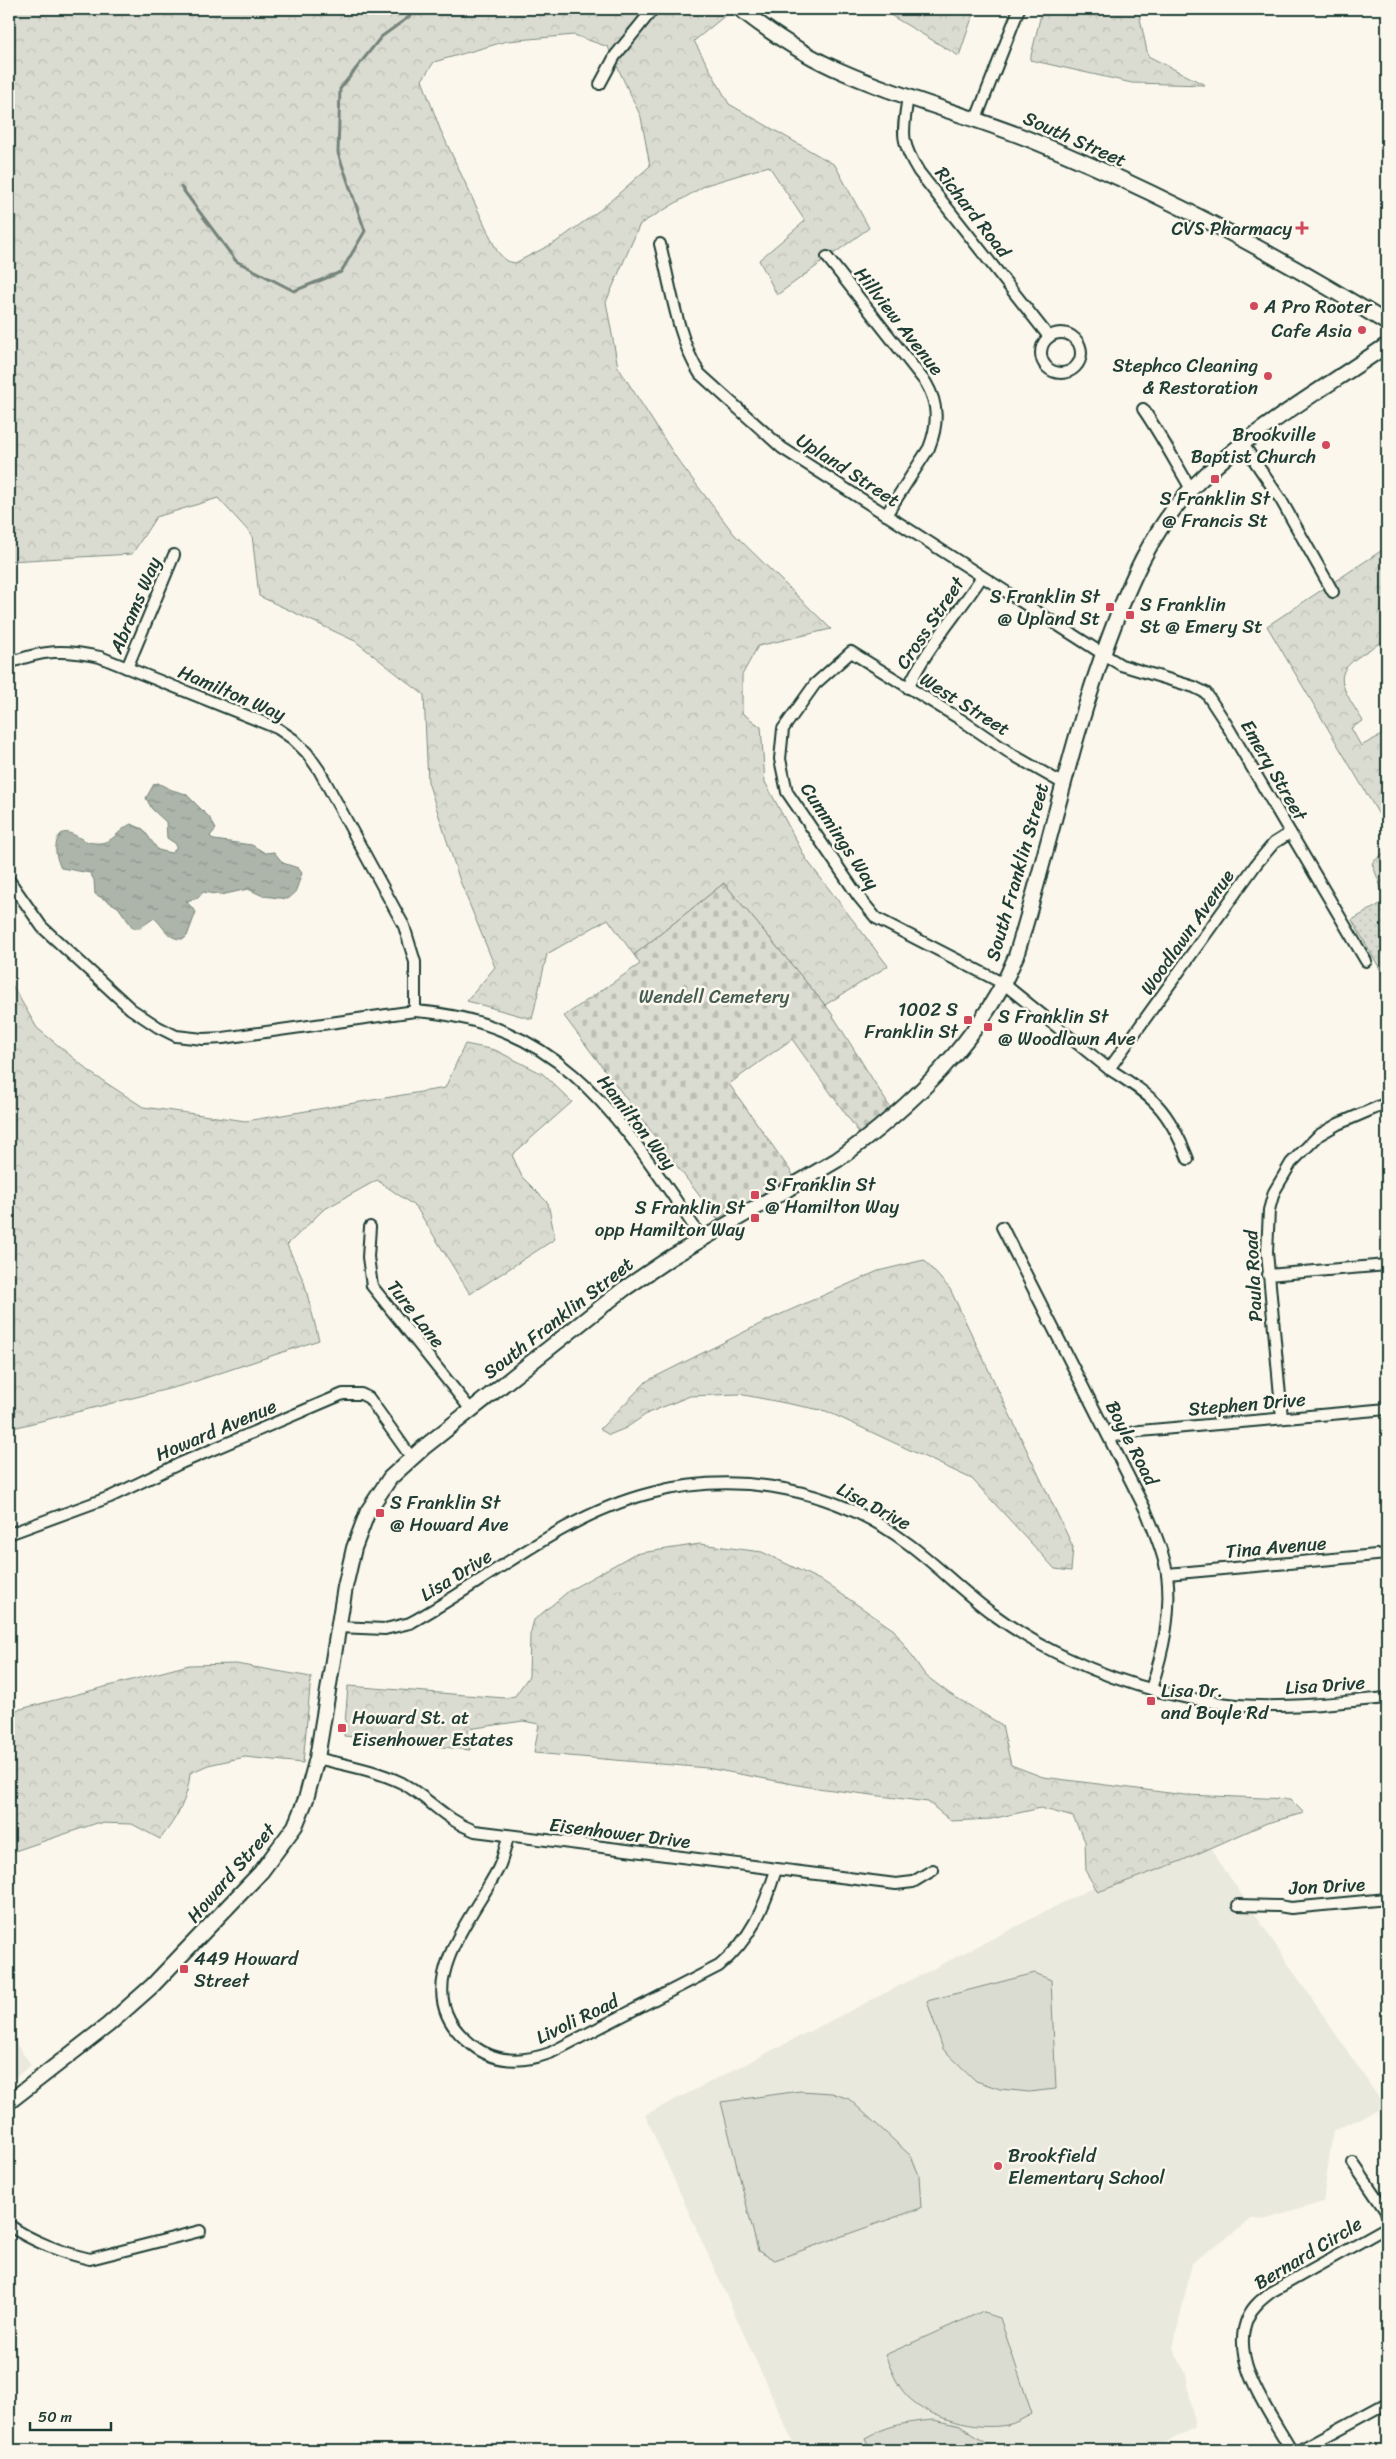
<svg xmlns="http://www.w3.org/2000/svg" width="1396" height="2459" viewBox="0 0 1396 2459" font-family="Sriracha,sans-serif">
<defs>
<pattern id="forest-crowns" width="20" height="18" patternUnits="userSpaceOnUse" patternTransform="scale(1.25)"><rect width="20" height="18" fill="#dbdcd1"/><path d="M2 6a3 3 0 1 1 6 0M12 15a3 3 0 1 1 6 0" fill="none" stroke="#bcbeb4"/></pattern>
<pattern id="cemetery-stones" width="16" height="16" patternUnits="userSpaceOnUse" patternTransform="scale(1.25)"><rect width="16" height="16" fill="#dbdcd1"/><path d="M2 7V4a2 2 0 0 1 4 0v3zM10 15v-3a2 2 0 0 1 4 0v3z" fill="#bcbeb4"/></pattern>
<pattern id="park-dots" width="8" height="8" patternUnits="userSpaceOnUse" patternTransform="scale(1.25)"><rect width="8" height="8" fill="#dbdcd1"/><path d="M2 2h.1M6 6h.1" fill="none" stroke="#bcbeb4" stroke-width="1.8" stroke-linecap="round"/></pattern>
<pattern id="water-ripples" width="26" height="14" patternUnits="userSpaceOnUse" patternTransform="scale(1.25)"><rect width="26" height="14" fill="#adb4aa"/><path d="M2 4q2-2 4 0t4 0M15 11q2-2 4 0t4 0" fill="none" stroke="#8c948b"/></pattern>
</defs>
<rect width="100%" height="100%" fill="#fbf7ec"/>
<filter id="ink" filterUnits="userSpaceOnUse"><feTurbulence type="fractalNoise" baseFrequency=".02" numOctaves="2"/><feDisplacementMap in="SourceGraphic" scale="10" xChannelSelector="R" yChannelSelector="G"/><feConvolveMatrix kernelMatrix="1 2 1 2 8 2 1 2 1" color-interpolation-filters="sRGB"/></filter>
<g filter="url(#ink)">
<g fill="#eae9de">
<polygon points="1200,1833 1385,2107 1333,2131 1323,2202 1267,2219 1253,2218 1192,2263 1173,2348 1186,2374 1195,2427 1153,2450 796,2450 645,2115"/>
<polygon points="9,2034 31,2065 9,2082"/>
</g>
<g fill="#dbdcd1" stroke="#7d8c82">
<polygon points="1035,1973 1051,1980 1056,2089 1029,2092 1000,2089 976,2081 943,2049 927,2001"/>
<polygon points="800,2091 832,2093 849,2099 911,2156 919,2175 921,2208 775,2260 758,2251 721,2102"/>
<path d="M 981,2312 L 1000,2318 L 1032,2414 C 1024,2418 1016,2423 1007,2425 C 975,2431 930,2419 907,2396 C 896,2384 891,2369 885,2355 Z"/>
<path d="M 934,2420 L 960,2426 L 997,2450 L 871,2450 L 865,2438 C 888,2425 908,2422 934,2420 Z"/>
</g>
<g fill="url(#forest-crowns)" stroke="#7d8c82" fill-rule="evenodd">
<path d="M 9,9 L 733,9 L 694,41 L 729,104 L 835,165 L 869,228 L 777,295 L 759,260 L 805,221 L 769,166 L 706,185 L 640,224 L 606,302 L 618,367 L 677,459 L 734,534 L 831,629 L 758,646 L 742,675 L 742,713 L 761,727 L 765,782 L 806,859 L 888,966 L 825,1005 L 724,883 L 634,955 L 608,919 L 547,954 L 532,1019 L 467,1001 L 495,967 L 460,881 L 428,782 L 424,695 L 355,641 L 259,596 L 252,535 L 218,498 L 156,517 L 132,554 L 9,561 ZM 574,35 L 608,47 L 641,117 L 650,166 L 600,210 L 556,242 L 515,263 L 506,261 L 497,251 L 440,129 L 422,80 L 434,62 L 507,41 Z"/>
<polygon points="880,9 975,9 959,56"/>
<polygon points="1046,9 1138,9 1148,56 1205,85 1132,83 1030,60 1042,10"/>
<path d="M 1387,547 L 1387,642 L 1383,641 C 1335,671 1331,672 1363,721 L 1351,728 L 1361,746 L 1387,732 L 1387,828 L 1267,626 Z"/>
<polygon points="1387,850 1387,904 1372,863"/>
<polygon points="9,980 37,1028 94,1075 143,1107 246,1121 445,1088 465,1044 495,1050 543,1074 572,1102 512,1155 522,1177 548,1203 555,1239 470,1294 416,1207 377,1180 323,1210 287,1245 304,1282 319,1340 184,1385 9,1429"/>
<polygon points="924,1260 950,1289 1073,1547 1071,1571 1055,1569 972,1479 826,1411 739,1394 690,1396 648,1413 626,1428 609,1435 600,1429 647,1381 768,1320 878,1271"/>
<polygon points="700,1544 762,1552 824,1582 894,1630 925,1675 950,1694 1002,1725 1011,1765 1043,1777 1185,1795 1290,1799 1304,1813 1267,1823 1181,1861 1098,1892 1086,1872 1085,1841 1073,1817 1041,1808 991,1819 951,1821 928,1802 809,1787 707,1768 534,1753 539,1724 523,1721 468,1729 470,1750 344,1736 348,1686 505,1698 515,1696 529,1676 530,1635 534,1620 570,1590 634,1554"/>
<path d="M 236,1664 L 311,1677 L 303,1763 L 245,1757 L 208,1765 L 190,1773 C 188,1799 177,1818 160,1839 L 132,1824 L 97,1823 L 9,1853 L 9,1712 L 189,1665 Z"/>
</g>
<polygon fill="url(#cemetery-stones)" stroke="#7d8c82" points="724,883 830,1011 891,1109 860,1134 792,1039 729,1084 794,1176 717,1219 564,1016 640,964 634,955"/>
<polygon fill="url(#park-dots)" stroke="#7d8c82" points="1387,900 1387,981 1352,920"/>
<path fill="url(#water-ripples)" stroke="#74847b" d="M 158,783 L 172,790 L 186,794 L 209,817 L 216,829 L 210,836 L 214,840 L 252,845 L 265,853 L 274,852 L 283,863 L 298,868 L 302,873 L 295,893 L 288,899 L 263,896 L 248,889 L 221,895 L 203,892 L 198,898 L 186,901 L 196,912 L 187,936 L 184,939 C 167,940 165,927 154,918 L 140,928 L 133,928 L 118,907 L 95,894 L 94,880 L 90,873 L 61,868 C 57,860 54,850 57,841 C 62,824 76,837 86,841 C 90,843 100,844 105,842 C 114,840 120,829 131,824 L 143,829 L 158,850 L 171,853 L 176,849 L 176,844 L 167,838 L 166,822 L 152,809 L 146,798 L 154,784 Z"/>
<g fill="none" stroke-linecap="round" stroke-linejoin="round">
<polyline stroke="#74847b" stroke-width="3" points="181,187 236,261 294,291 341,272 365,231 338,153 340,89 381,37 420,9"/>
<defs>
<g id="minor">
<polyline points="600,84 615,56 653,9"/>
<path d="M 908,96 C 903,132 899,140 919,172 L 1049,337"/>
<polyline points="976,119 1019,9"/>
<path d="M 660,244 C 670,283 678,341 700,374 L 782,448 L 1103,654 L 1121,665 L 1194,687 L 1206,693 L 1225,722 L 1366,961"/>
<path d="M 827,257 L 926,383 C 939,405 938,425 929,448 L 886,515"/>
<circle cx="1061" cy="353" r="20"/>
<path d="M 1143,409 C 1161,435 1175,462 1191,489"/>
<polyline points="1243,444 1281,500 1333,592"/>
<path d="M 9,663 C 43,650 64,649 100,657 L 277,728 L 293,739 L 307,753 L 319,770 L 404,926 L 415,962 L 415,1011 C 567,1022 623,1125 702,1238"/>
<polyline points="127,668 174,555"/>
<path d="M 908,688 C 926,648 957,615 981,578"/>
<polyline points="1062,783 1013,755 960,719 851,652 815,684 783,729 780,759 787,792 858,896 876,918 1004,984 1109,1069 1257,863 1274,843 1290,833"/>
<polyline points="9,880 42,927 131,1009 158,1027 176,1036 203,1039 223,1038 415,1011"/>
<path d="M 1109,1069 C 1154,1097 1168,1109 1188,1159"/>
<polyline points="370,1227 368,1257 372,1286 471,1410"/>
<path d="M 1002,1227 L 1146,1511 C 1154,1531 1164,1553 1167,1574 C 1172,1613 1163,1652 1151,1689"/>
<polyline points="1268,1275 1387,1265"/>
<polyline points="1282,1418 1267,1252 1269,1210 1274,1192 1291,1163 1319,1135 1338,1124 1387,1103"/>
<polyline points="1110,1437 1140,1431 1387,1409"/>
<polyline points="9,1534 110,1497 181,1463 343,1394 361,1394 369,1398 411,1457"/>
<polyline points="1167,1574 1387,1554"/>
<path d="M 338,1627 L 385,1629 L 410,1623 C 489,1580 562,1515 651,1493 C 740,1470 837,1489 910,1545 C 939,1567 964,1593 993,1614 C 1016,1631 1041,1646 1067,1658 C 1126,1686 1193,1704 1258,1706 C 1302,1707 1344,1702 1387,1698"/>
<path d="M 317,1758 C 345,1765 376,1770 402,1783 C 429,1798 445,1820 475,1831 L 896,1884 L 913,1882 L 933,1870"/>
<path d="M 508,1837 C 505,1848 503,1859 498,1869 C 471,1921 404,1993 471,2044 C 494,2063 522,2063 550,2053 L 719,1966 C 751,1939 764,1908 776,1870"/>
<polyline points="1238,1905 1279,1906 1291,1908 1387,1899"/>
<polyline points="1353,2163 1387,2213"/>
<path d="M 9,2225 C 31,2241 63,2253 90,2259 L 200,2231"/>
<path d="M 1291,2450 C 1271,2414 1228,2360 1248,2317 C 1253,2306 1262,2299 1271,2292 L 1387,2227"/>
<polyline points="1300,2450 1387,2403"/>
</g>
<g id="major">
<path d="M 740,9 C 772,34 805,56 843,72 C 904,99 969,115 1031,140 C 1155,190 1274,253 1387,323"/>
<path d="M 9,2102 L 108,2025 L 152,1986 L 261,1872 L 295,1826 L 306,1799 L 317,1758 L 345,1587 L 354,1548 L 368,1511 L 390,1478 L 423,1448 L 624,1289 L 670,1258 L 837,1160 C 908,1110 983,1038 1016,956 C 1049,850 1070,742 1109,638 C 1129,584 1152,529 1193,487 C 1247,432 1324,389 1387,345"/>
</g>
</defs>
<use href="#minor" stroke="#1f3d34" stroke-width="14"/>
<use href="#major" stroke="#1f3d34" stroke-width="18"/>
<use href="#minor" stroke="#fbf7ec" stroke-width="10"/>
<use href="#major" stroke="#fbf7ec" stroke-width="14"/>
</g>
</g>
<g fill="#d1495b" stroke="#fbf7ec" stroke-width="2">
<path d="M1299.5 220.5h5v5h5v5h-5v5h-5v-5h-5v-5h5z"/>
<circle cx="1254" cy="306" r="5"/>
<circle cx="1362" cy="330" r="5"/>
<circle cx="1268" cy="376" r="5"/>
<circle cx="1326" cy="445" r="5"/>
<rect x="1210" y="474" width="10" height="10" rx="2.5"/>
<rect x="1105" y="602" width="10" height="10" rx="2.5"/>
<rect x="1125" y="610" width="10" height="10" rx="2.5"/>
<rect x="963" y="1015" width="10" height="10" rx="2.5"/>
<rect x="983" y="1022" width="10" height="10" rx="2.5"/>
<rect x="750" y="1190" width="10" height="10" rx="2.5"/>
<rect x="750" y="1213" width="10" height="10" rx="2.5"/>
<rect x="375" y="1508" width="10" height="10" rx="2.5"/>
<rect x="1146" y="1696" width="10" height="10" rx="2.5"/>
<rect x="337" y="1723" width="10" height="10" rx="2.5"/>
<rect x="179" y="1964" width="10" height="10" rx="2.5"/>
<circle cx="998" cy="2166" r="5"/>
</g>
<g text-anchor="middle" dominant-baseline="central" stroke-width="5" stroke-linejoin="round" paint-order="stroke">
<g font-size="19" fill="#1f3d34" stroke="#fbf7ec">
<text transform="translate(1075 139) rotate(24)">South Street</text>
<text transform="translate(973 212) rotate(52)">Richard Road</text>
<text transform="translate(899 321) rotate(52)">Hillview Avenue</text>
<text transform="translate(848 470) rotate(33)">Upland Street</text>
<text transform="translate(135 605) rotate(-67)">Abrams Way</text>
<text transform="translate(930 623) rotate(-56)">Cross Street</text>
<text transform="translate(232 693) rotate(23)">Hamilton Way</text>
<text transform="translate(965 704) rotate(32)">West Street</text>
<text transform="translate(1274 770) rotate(60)">Emery Street</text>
<text transform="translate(840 836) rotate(56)">Cummings Way</text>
<text transform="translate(1017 872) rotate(-74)">South Franklin Street</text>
<text transform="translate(1187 932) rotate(-55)">Woodlawn Avenue</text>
<text transform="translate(637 1122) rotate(52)">Hamilton Way</text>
<text transform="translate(1253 1276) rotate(-93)">Paula Road</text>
<text transform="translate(416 1314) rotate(52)">Ture Lane</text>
<text transform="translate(558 1318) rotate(-38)">South Franklin Street</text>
<text transform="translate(1247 1404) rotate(-5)">Stephen Drive</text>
<text transform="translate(216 1430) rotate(-23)">Howard Avenue</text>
<text transform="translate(1132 1443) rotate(63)">Boyle Road</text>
<text transform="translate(874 1506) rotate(28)">Lisa Drive</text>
<text transform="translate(1276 1547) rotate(-5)">Tina Avenue</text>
<text transform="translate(456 1575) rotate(-32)">Lisa Drive</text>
<text transform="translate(1325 1685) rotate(-4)">Lisa Drive</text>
<text transform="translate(620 1833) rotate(7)">Eisenhower Drive</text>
<text transform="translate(231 1873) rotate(-49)">Howard Street</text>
<text transform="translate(1327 1886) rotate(-3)">Jon Drive</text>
<text transform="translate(577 2019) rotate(-26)">Livoli Road</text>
<text transform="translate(1308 2253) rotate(-31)">Bernard Circle</text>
</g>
<g font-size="19" fill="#1f3d34" stroke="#fbf7ec" text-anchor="start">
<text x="1292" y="228" text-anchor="end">CVS Pharmacy</text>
<text x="1264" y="306">A Pro Rooter</text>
<text x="1352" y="330" text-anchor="end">Cafe Asia</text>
<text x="1258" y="365" text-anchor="end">Stephco Cleaning<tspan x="1258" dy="22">&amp; Restoration</tspan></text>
<text x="1316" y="434" text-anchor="end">Brookville<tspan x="1316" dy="22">Baptist Church</tspan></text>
<text x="1215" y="498" text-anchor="middle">S Franklin St<tspan x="1215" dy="22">@ Francis St</tspan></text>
<text x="1100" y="596" text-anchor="end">S Franklin St<tspan x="1100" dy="22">@ Upland St</tspan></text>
<text x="1140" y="604">S Franklin<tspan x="1140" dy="22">St @ Emery St</tspan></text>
<text x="958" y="1009" text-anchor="end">1002 S<tspan x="958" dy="22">Franklin St</tspan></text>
<text x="998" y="1016">S Franklin St<tspan x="998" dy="22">@ Woodlawn Ave</tspan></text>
<text x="765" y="1184">S Franklin St<tspan x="765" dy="22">@ Hamilton Way</tspan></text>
<text x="745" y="1207" text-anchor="end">S Franklin St<tspan x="745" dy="22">opp Hamilton Way</tspan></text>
<text x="390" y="1502">S Franklin St<tspan x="390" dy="22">@ Howard Ave</tspan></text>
<text x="1161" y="1690">Lisa Dr.<tspan x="1161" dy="22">and Boyle Rd</tspan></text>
<text x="352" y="1717">Howard St. at<tspan x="352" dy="22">Eisenhower Estates</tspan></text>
<text x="194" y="1958">449 Howard<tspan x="194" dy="22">Street</tspan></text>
<text x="1008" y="2155">Brookfield<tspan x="1008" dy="22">Elementary School</tspan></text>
</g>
<g font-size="19" fill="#455d53" stroke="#fbf7ec">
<text x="714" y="996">Wendell Cemetery</text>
</g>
</g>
<rect width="1396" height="2459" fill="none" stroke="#fbf7ec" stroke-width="30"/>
<rect x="15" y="15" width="1366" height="2429" fill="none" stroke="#1f3d34" stroke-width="2" filter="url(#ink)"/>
<path d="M30 2422v8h81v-8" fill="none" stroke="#1f3d34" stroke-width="2.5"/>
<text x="38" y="2422" font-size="15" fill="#1f3d34" stroke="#fbf7ec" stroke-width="4" paint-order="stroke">50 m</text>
</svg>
